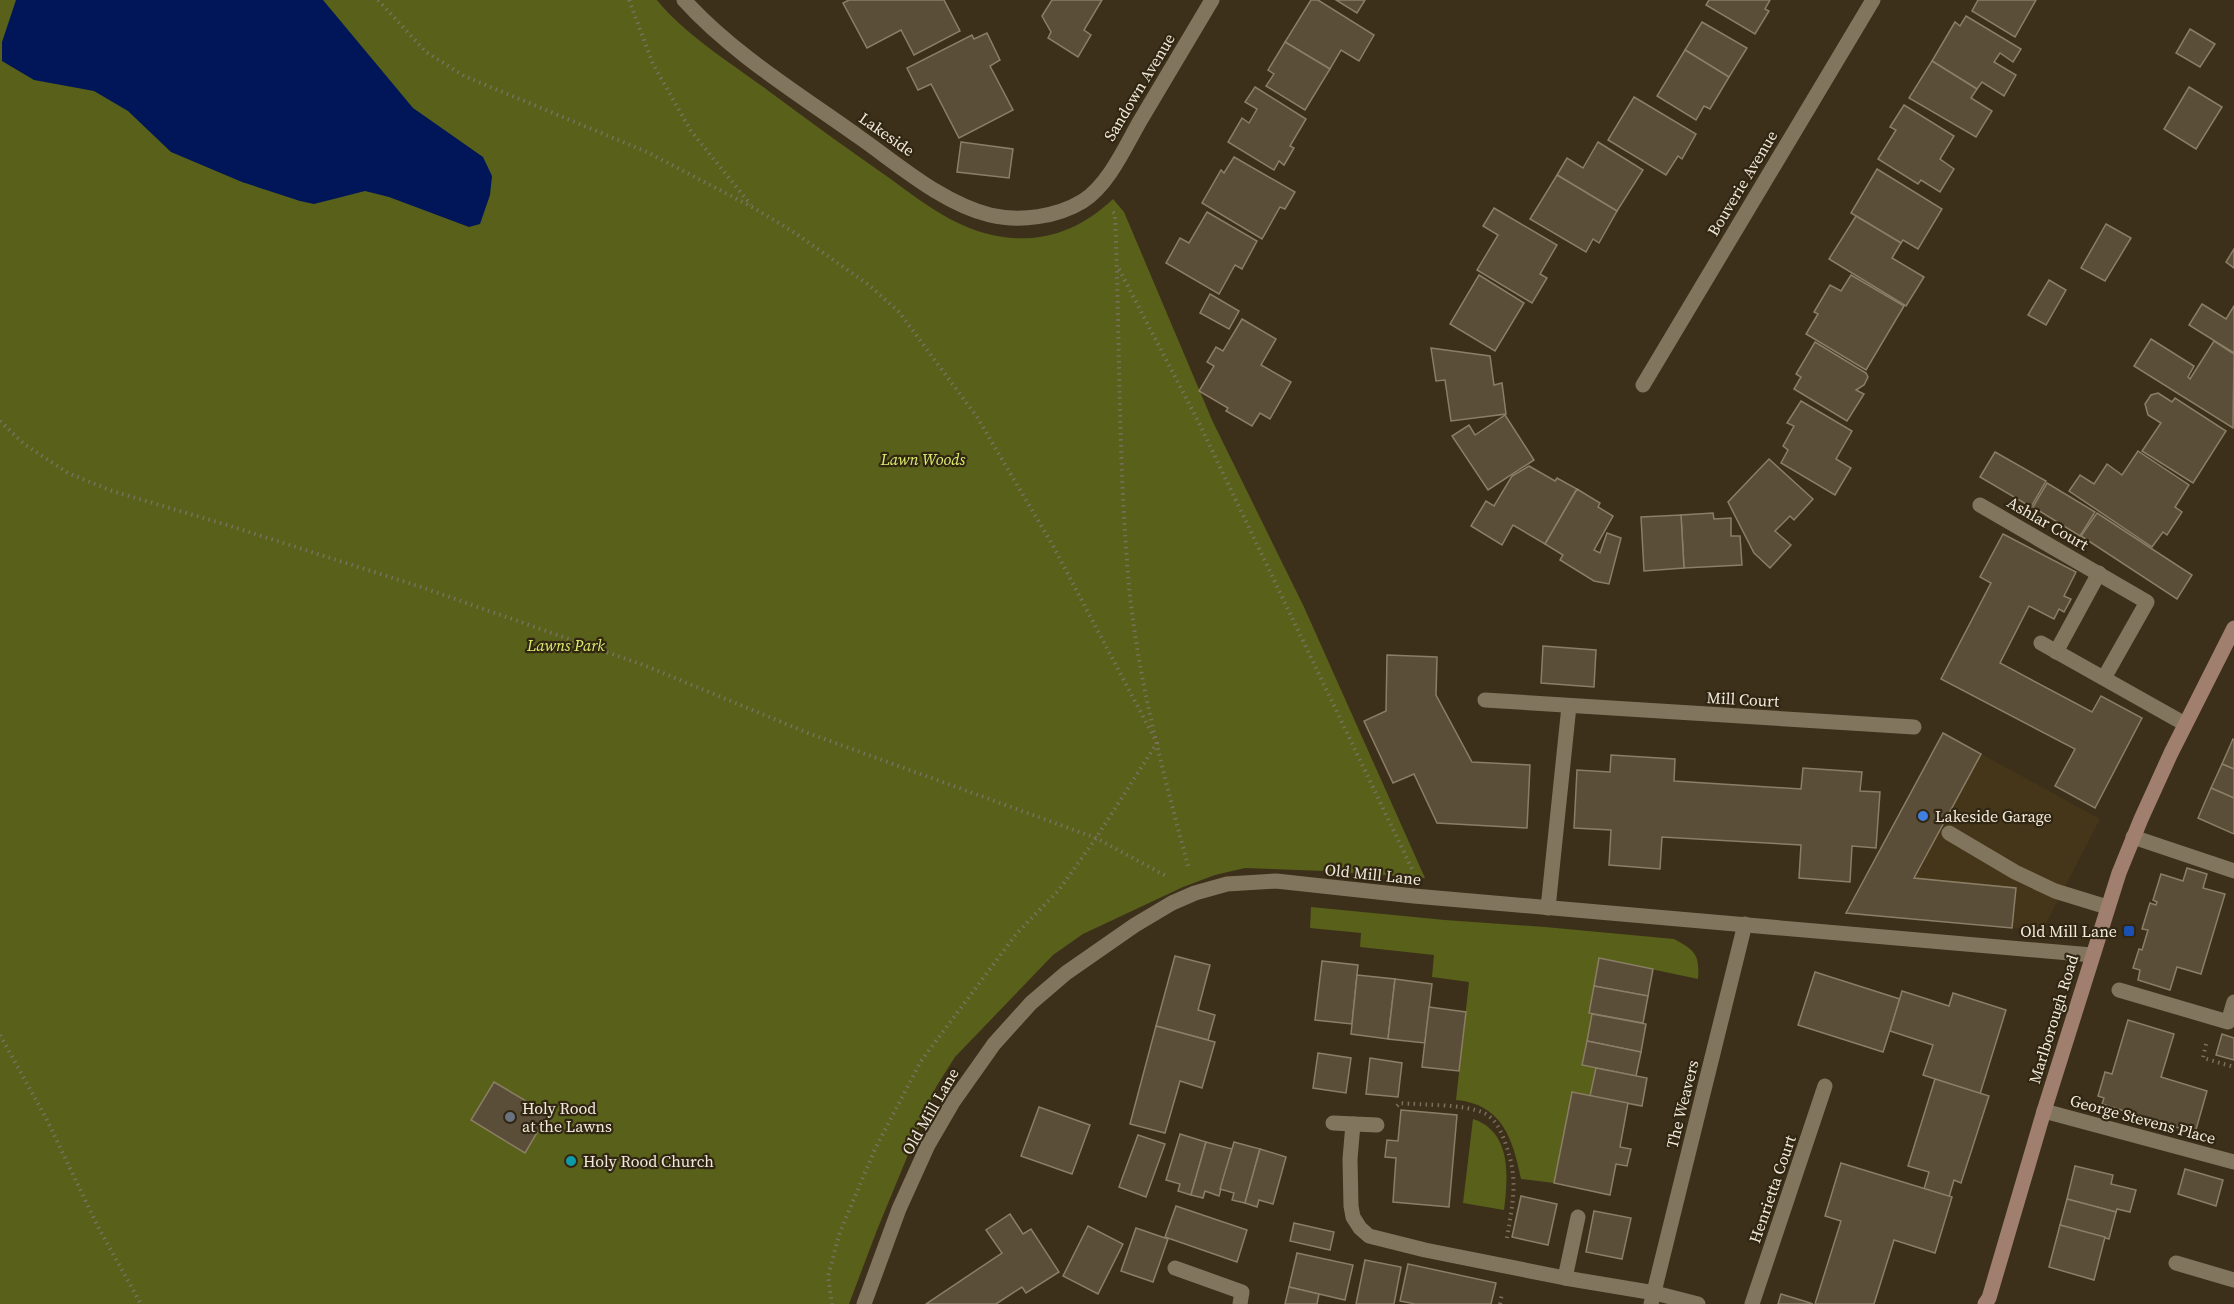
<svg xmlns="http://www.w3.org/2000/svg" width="2234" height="1304" viewBox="0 0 2234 1304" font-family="'Source Serif 4',serif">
<rect width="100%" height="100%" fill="#3c301b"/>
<polygon fill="#45361a" points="1943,733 2100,819 2044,927 2029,929 1846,913"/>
<g fill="#58601a">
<path d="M 0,0 L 657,0 C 685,35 734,65 770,92 C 808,120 846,148 885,175 C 917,198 951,226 992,235 C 1039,245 1078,232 1113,199 L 1124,212 L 1212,420 L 1304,607 L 1425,878 L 1325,871 L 1245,868 L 1215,875 L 1183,887 L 1083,934 L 1053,955 L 955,1057 L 936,1087 L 877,1230 L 849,1304 L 0,1304 Z"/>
<path d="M 1311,907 L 1445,920 L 1545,927 L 1674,939 C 1695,950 1700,955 1698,979 L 1599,958 L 1589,1013 L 1592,1014 L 1582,1065 L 1596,1068 L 1590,1096 L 1572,1092 L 1554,1183 L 1521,1179 C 1513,1139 1502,1104 1456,1100 L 1469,982 L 1432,977 L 1434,955 L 1360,947 L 1361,933 L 1310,928 Z"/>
<path d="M 1473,1119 C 1512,1132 1508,1177 1504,1210 L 1463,1203 Z"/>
</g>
<polygon fill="#001658" points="16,0 323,0 413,108 483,157 492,176 490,195 480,224 469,227 389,197 365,191 314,204 300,201 242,182 171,152 128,111 94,91 34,80 2,61 2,42"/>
<g fill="#5a4e38" stroke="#8b7e66" stroke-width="1.5">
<polygon points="849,0 944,0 960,31 914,55 901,30 867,48 843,3"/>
<polygon points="1052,0 1102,0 1084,30 1091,35 1078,57 1048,38 1051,32 1042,16"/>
<polygon points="1311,0 1318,0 1374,35 1359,61 1341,50 1330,69 1285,42"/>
<polygon points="1336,0 1365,0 1357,13"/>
<polygon points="1709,0 1770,0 1765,9 1769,11 1755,34 1706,5"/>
<polygon points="1978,0 2036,0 2015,37 1972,11"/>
<polygon points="1966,16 2021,49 2013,62 2000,53 1994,62 2016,75 2004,96 1982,82 1977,89 1932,61 1955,22 1960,26"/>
<polygon points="1702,22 1747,48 1729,77 1685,50"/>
<polygon points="2190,29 2215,44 2200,67 2176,53"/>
<polygon points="987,33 1000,60 990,66 1013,110 959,138 931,84 918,90 907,68 972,35 974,39"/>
<polygon points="1285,42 1330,69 1305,110 1266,86 1274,74 1268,70"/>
<polygon points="1685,50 1729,77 1710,109 1704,106 1696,120 1657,96"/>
<polygon points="1932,61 1977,89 1971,98 1992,111 1976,137 1909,98"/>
<polygon points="1255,87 1306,119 1290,146 1294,148 1284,165 1279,161 1274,170 1228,142 1242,118 1249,123 1257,109 1245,102"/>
<polygon points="2189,87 2222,107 2196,149 2164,129"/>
<polygon points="1634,97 1696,134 1682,159 1678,156 1666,175 1608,140"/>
<polygon points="1904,105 1954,136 1940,159 1954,169 1940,192 1921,180 1918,184 1878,159 1896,130 1890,127"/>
<polygon points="961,142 1013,149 1009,178 957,172"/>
<polygon points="1598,142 1643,170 1617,211 1557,175 1567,158 1583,168"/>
<polygon points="1234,157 1295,192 1285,209 1280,207 1262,239 1202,203 1221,170 1224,173"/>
<polygon points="1877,169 1942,209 1918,249 1903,240 1901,243 1851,213"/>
<polygon points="1557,175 1617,211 1599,243 1593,239 1586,252 1530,219"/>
<polygon points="1494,208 1557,245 1540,274 1547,278 1532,303 1477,270 1498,235 1483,226"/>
<polygon points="1207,212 1257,241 1242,269 1235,265 1219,294 1166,263 1180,238 1189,243"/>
<polygon points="1856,216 1901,243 1892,258 1924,277 1906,306 1829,259"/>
<polygon points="2106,224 2131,238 2105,281 2081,268"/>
<polygon points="2234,249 2234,268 2226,262"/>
<polygon points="1479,275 1524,303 1495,351 1450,324"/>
<polygon points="1851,275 1904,306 1866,370 1806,334 1818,314 1814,312 1830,285 1841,291"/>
<polygon points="2049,280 2066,290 2046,325 2028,315"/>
<polygon points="1210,294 1239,311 1229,329 1200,313"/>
<polygon points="2202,304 2226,319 2234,306 2234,353 2189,325"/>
<polygon points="1242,319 1276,339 1261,365 1291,382 1270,419 1260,413 1252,426 1226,411 1228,408 1199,391 1214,366 1207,362 1216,347 1223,351"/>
<polygon points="2151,339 2194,366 2188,377 2190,379 2214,341 2234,354 2233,428 2134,366"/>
<polygon points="1815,342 1866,373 1868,377 1864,385 1856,390 1864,394 1847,421 1794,389 1801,377 1796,374"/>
<polygon points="1431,348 1490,356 1494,385 1502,383 1506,414 1451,421 1445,380 1436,381"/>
<polygon points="2158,393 2172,402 2175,398 2226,431 2193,483 2142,451 2161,423 2148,415 2145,404 2151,395"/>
<polygon points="1801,401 1852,431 1836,459 1851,468 1835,495 1781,463 1788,450 1783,446 1794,426 1787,423"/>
<polygon points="1505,415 1534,460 1488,490 1452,436 1469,425 1475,435"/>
<polygon points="2138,451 2189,485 2175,507 2182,512 2167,535 2163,532 2152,547 2069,491 2080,475 2094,484 2107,464 2122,475"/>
<polygon points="1995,452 2046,481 2031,507 1980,477"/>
<polygon points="1769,459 1813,499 1794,520 1790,516 1775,531 1791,545 1770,568 1754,553 1728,502"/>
<polygon points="1529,466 1555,481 1557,478 1577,489 1545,544 1513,525 1502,545 1471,526 1486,501 1494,506 1512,476"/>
<polygon points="2047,483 2095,512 2080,536 2033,507"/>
<polygon points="1577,489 1600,503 1598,507 1613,516 1594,550 1600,553 1607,533 1621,538 1609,584 1594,581 1560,560 1563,555 1545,544"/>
<polygon points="1713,513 1714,519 1731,518 1731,536 1740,536 1742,565 1684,568 1681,515"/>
<polygon points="2097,513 2192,575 2177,599 2081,536"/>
<polygon points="1681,515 1684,568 1644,571 1641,517"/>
<polygon points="2003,534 2076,572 2064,596 2071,599 2064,612 2059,609 2054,619 2029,606 2000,663 2092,712 2101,696 2142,718 2095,808 2055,786 2075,749 1941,679 1991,583 1980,577"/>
<polygon points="1543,646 1596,650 1594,687 1541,683"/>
<polygon points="1387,655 1437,657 1436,695 1472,762 1530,765 1527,828 1437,823 1414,774 1393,783 1364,721 1386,711"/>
<polygon points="1943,733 1981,754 1914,878 2016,888 2012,928 1846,913"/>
<polygon points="2233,739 2234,740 2234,769 2222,764"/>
<polygon points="1611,755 1675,759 1674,781 1801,789 1803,768 1862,772 1860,791 1880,792 1876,848 1852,846 1850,882 1799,878 1801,845 1662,837 1660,869 1609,865 1611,830 1574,828 1577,770 1610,772"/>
<polygon points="2222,764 2234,769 2234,798 2211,788"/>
<polygon points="2211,788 2234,798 2234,834 2198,818"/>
<polygon points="2187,868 2207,874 2203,888 2225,894 2201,974 2177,967 2170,990 2138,980 2140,970 2133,968 2139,949 2142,950 2148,930 2142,929 2150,903 2156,905 2157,902 2153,900 2161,874 2183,881"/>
<polygon points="1175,956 1210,965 1198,1010 1215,1015 1208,1040 1156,1026"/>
<polygon points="1599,958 1653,969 1648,996 1594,986"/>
<polygon points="1322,961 1358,965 1352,1024 1315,1020"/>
<polygon points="1815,972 1900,999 1883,1052 1798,1025"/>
<polygon points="1357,975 1395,979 1388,1039 1351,1034"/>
<polygon points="1395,979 1432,984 1425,1043 1388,1039"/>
<polygon points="1594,986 1648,996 1643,1023 1589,1013"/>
<polygon points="1902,991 1949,1006 1953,993 2006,1010 1980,1094 1923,1075 1933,1045 1890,1031"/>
<polygon points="1429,1007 1466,1012 1459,1071 1422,1067"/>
<polygon points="1592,1014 1646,1024 1641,1052 1587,1041"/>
<polygon points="2128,1020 2174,1034 2161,1077 2207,1091 2195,1133 2102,1104 2104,1098 2098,1096 2105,1072 2112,1074"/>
<polygon points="1156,1026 1215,1042 1202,1088 1180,1081 1165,1133 1130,1124"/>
<polygon points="2222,1034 2234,1038 2234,1060 2216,1055"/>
<polygon points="1587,1041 1641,1052 1636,1076 1582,1065"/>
<polygon points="1318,1053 1351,1058 1346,1093 1313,1088"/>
<polygon points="1370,1058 1402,1063 1398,1097 1366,1094"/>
<polygon points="1596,1068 1647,1078 1642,1106 1590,1096"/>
<polygon points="1935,1079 1989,1096 1961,1183 1954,1180 1949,1197 1924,1189 1929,1172 1908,1166"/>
<polygon points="494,1082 548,1114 525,1153 471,1120"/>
<polygon points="1572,1092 1628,1103 1620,1147 1631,1149 1627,1166 1616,1164 1610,1195 1554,1183"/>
<polygon points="1039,1107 1090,1125 1072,1174 1021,1156"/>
<polygon points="1401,1110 1457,1115 1449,1207 1393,1202 1396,1158 1385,1157 1387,1140 1398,1141"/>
<polygon points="1180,1134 1206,1142 1191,1195 1178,1191 1180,1184 1166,1180"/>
<polygon points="1138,1135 1165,1144 1146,1197 1119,1187"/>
<polygon points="1206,1142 1232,1149 1219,1196 1205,1191 1203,1198 1191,1195"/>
<polygon points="1234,1142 1260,1149 1245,1203 1232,1200 1234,1193 1220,1189"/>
<polygon points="1260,1149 1286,1157 1273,1204 1259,1200 1257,1207 1245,1203"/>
<polygon points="1841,1163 1952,1197 1935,1253 1894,1240 1874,1304 1815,1304 1841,1221 1825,1216"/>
<polygon points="2075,1166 2113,1175 2111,1184 2136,1190 2130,1212 2117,1209 2116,1212 2067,1199"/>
<polygon points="2185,1169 2223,1180 2216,1206 2178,1194"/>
<polygon points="1521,1196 1557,1204 1548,1245 1512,1237"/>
<polygon points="2067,1199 2116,1212 2109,1239 2060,1225"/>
<polygon points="1176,1206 1247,1230 1237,1262 1165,1237"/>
<polygon points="1594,1211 1631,1218 1622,1259 1586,1252"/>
<polygon points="1010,1214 1023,1234 1031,1229 1059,1272 1026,1293 1022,1287 996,1304 926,1304 1002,1253 986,1230"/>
<polygon points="1294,1223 1334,1232 1330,1250 1290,1241"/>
<polygon points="2060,1225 2105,1237 2094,1280 2049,1267"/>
<polygon points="1088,1226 1123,1244 1098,1294 1063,1276"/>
<polygon points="1136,1228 1168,1239 1153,1282 1121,1271"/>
<polygon points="1297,1253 1353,1265 1345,1300 1289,1287"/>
<polygon points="1365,1260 1401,1267 1394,1304 1356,1304"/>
<polygon points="1408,1264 1496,1283 1491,1304 1415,1304 1400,1301"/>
<polygon points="1289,1287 1319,1294 1317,1304 1285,1304"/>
<polygon points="1781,1294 1804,1301 1813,1304 1778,1304"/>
</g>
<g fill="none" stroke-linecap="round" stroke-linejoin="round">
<g stroke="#7a705e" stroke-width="4" stroke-dasharray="1.5 4.5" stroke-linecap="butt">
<polyline points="378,0 426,52 464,76 647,152 754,208 795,233 869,285 899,312 977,417 1052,544 1157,743 1096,838 1059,890 1017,933 921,1061 875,1149 840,1232 828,1276 832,1304"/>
<polyline points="629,0 653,64 691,131 751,205"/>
<path d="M 1113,212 L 1115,214 C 1120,338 1118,463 1129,586 C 1138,681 1164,775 1188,866"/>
<polyline points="1119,269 1199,423 1412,869"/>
<polyline points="0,421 24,444 68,473 112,491 224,524 418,586 646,666 808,733 1096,838 1166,876"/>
<polyline points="0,1035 46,1118 98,1227 141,1304"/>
<polyline points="2206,1044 2203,1058 2234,1067"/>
<path d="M 1397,1106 L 1400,1103 C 1422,1105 1464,1104 1484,1113 C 1495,1118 1501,1131 1505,1142 C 1519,1181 1513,1199 1507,1238"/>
<polyline points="1500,1304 1502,1293"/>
</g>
<g stroke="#82755e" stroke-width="15">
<polyline points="1949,833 2015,872 2055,891 2107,907"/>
<polyline points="2133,837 2234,871"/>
<polyline points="2119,990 2228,1022 2234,1002"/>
<polyline points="2044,1111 2234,1162"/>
<polyline points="2176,1263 2234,1280"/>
</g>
<g stroke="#82755e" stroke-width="15">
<path d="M 684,0 C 733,54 799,94 859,137 C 899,165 942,203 990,215 C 1020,222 1057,217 1083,201 C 1109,184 1125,147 1140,121 C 1164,81 1188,40 1212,0"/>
<polyline points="1643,385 1873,0"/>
<polyline points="1980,505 2147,602 2104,678"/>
<polyline points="2041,643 2185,724"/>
<polyline points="2056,652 2099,573"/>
<polyline points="1485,700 1914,727"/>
<polyline points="1548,908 1569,706"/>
<polyline points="1333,1123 1377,1125"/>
<polyline points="1353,1124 1350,1159 1351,1206 1353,1217 1360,1228 1369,1236 1425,1250 1565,1278 1655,1293 1698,1304"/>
<polyline points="1175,1268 1242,1292 1240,1304"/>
<polyline points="1565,1278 1578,1217"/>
<polyline points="864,1304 899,1209 928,1145 953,1102 994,1044 1031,1003 1066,973 1135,925 1172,903 1195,893 1227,884 1276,881 1414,896 2092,955"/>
<polyline points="1651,1304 1745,924"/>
<polyline points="1752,1304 1825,1086"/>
</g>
<polyline stroke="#a07f6e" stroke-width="15" points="1985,1304 1989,1298 2044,1111 2119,873 2141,819 2171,753 2234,628"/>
</g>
<circle fill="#3f7fe0" stroke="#312611" stroke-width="2" cx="1923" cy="816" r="6"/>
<rect fill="#1a4fb4" stroke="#312611" stroke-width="2" x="2123" y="925" width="12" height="12" rx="3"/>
<circle fill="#6b7280" stroke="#312611" stroke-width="2" cx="510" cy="1117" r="6"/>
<circle fill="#0f9aa8" stroke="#312611" stroke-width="2" cx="571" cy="1161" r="6"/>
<g text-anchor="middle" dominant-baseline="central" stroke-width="4.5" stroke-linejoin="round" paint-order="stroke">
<g font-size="16" fill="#f0e9dc" stroke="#312611">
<text transform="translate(1139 87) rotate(-59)">Sandown Avenue</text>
<text transform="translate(887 134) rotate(35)">Lakeside</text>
<text transform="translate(1742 183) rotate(-59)">Bouverie Avenue</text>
<text transform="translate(2048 523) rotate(30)">Ashlar Court</text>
<text transform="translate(1743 699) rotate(3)">Mill Court</text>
<text transform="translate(1373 874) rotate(6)">Old Mill Lane</text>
<text transform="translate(2053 1019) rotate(-73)">Marlborough Road</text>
<text transform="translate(1682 1104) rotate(-76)">The Weavers</text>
<text transform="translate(930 1111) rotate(-60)">Old Mill Lane</text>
<text transform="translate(2143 1119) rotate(15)">George Stevens Place</text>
<text transform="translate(1772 1189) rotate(-71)">Henrietta Court</text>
</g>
<g font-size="16" font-style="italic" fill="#deee70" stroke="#312611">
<text x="923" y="459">Lawn Woods</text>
<text x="566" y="645">Lawns Park</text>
</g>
<g font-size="16" fill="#f0e9dc" stroke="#312611" text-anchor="start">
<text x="1935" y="816">Lakeside Garage</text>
<text x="2117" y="931" text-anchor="end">Old Mill Lane</text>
<text x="522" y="1108">Holy Rood<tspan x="522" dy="18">at the Lawns</tspan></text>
<text x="583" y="1161">Holy Rood Church</text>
</g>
</g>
</svg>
